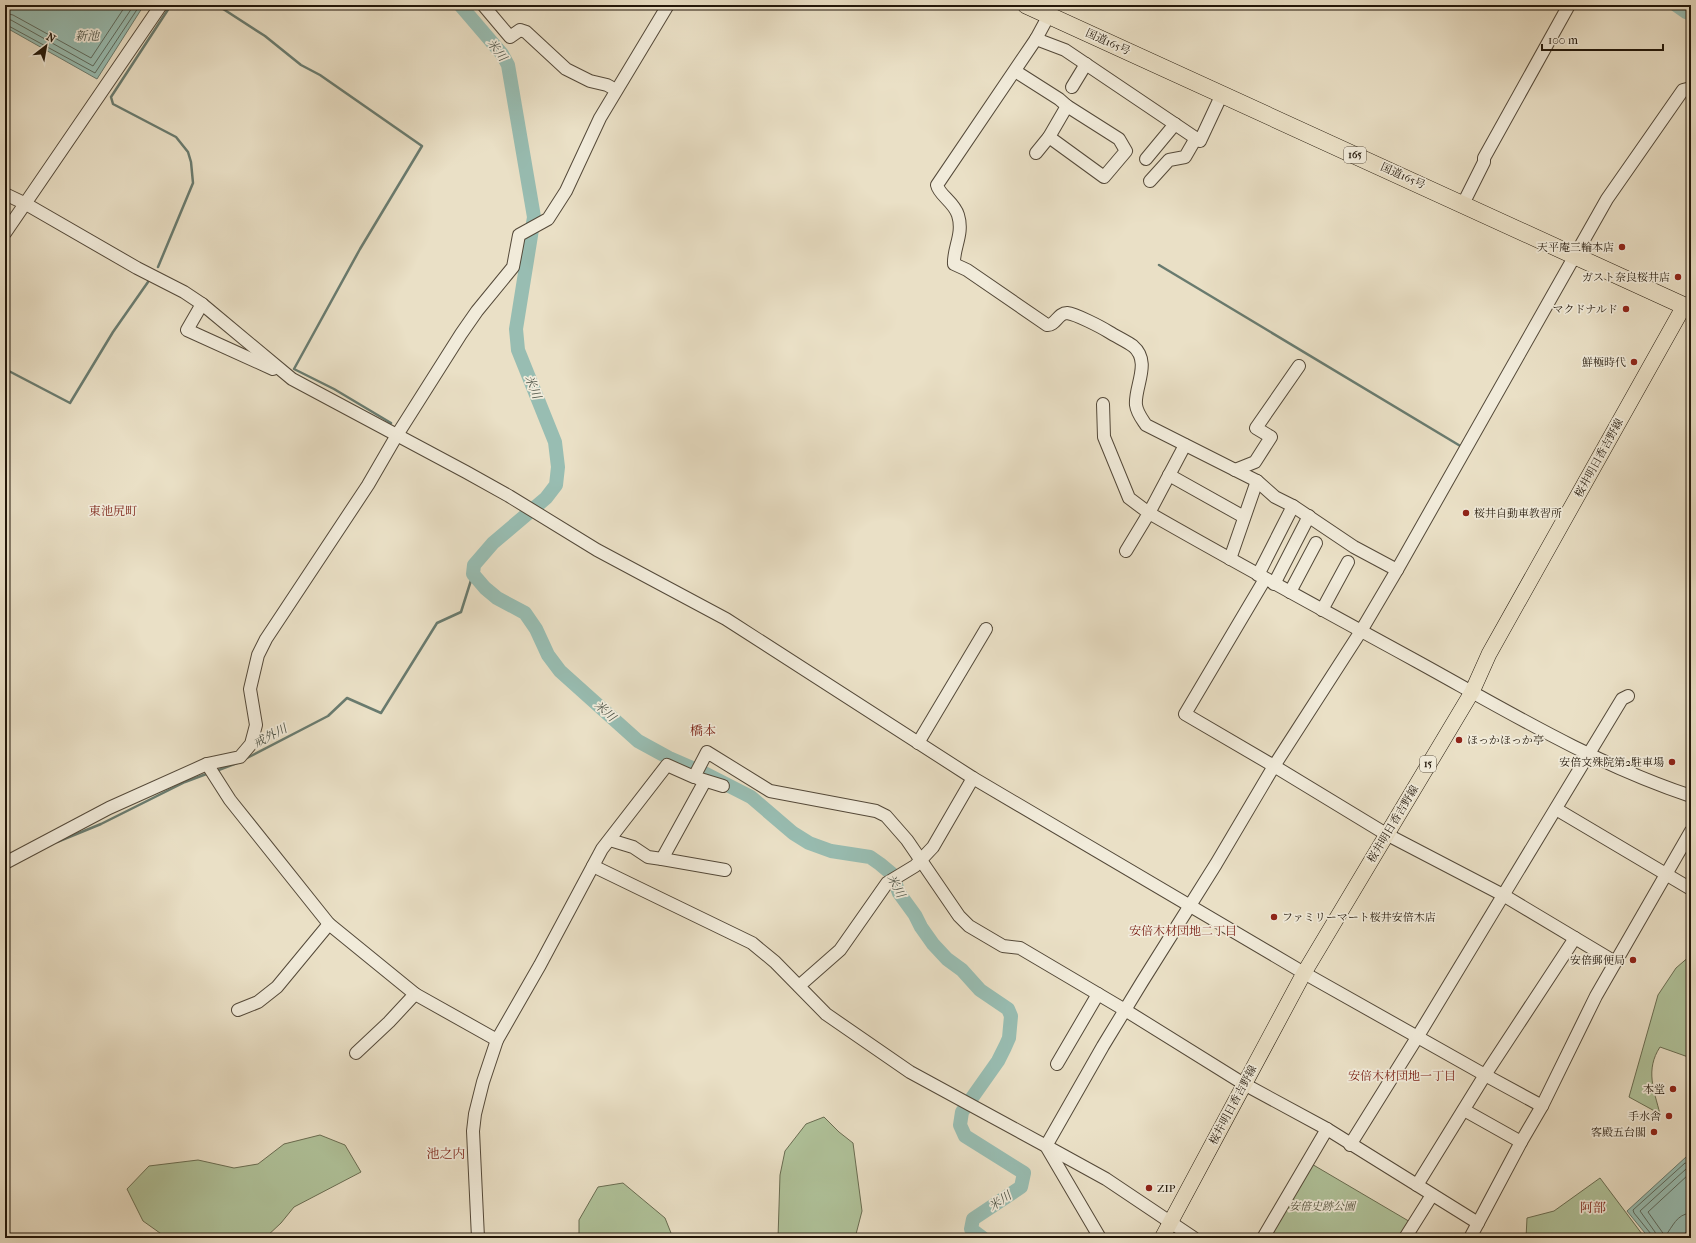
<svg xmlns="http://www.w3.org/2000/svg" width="1696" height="1243" viewBox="0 0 1696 1243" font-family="'IM FELL French Canon','Noto Serif JP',serif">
<rect width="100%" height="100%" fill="#eae0c6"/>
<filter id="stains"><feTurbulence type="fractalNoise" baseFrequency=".005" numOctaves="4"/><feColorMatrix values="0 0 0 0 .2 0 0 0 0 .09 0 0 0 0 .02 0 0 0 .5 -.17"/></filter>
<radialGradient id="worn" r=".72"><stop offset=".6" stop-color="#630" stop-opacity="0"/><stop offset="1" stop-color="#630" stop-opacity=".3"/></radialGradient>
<g fill="#b0c39b" stroke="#696d52">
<path d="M 1691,955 L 1691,1058 L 1660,1047 C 1645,1070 1654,1090 1660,1114 L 1629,1097 L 1658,995 L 1676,968 Z"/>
<polygon points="824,1117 839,1132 853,1143 862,1211 855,1238 778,1238 780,1175 785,1151 806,1124"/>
<polygon points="320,1135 345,1145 361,1172 294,1207 281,1223 265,1238 167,1238 143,1221 127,1189 149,1166 198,1160 234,1168 258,1164 284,1144"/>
<polygon points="1310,1163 1412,1223 1403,1238 1266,1238"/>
<polygon points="1600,1178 1645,1238 1526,1238 1527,1218 1554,1211"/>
<polygon points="623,1183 665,1218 673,1238 579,1238 579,1220 598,1187"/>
</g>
<g fill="#98bdb2" stroke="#697b6f">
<polygon points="5,5 144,5 97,79 5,27"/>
<polygon points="1686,1157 1691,1161 1691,1227 1680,1238 1649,1238 1627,1211"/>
</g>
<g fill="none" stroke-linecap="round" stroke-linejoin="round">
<g stroke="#5d6a5e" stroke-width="1">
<polyline points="5,13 13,15 91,58 126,5"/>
<polyline points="5,19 11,20 93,66 134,5"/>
<polyline points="5,24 95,73 140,5"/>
<path d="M 1691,1175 L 1688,1175 L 1648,1212 L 1665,1236 C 1673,1227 1676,1214 1691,1213"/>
<polyline points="1652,1238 1651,1234 1634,1213 1633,1210 1685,1163 1691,1164"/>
<polyline points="1657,1238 1655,1232 1640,1211 1686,1169 1691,1169"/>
</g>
<g stroke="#697b6f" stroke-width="2.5">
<polyline points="217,5 265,36 301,65 320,75 422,146 360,249 294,369 334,389 391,423"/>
<polyline points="1159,265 1462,447"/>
<polyline points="158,267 193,183 191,162 188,152 176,137 113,104 111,97 171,5"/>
<polyline points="5,369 70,403 113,332 148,282"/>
<polyline points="245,759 328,716 347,698 381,713 437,623 461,612 473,574"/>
<polyline points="216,771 237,763"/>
<polyline points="57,842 101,824 185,782 209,773"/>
</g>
<g stroke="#98bdb2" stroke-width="14">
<polyline points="460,5 502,54 508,65 534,217 516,329 518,350 555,442 558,467 556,485 546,498 493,543 474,565 473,574 485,588 497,598 525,613 536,629 548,655 560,671 638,741 669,758 706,774 751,797 793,833 809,843 831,851 870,857 880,864 892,874 899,893 915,915 921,927 933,944 947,959 962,970 980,990 1008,1009 1011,1016 1009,1038 1005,1047 998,1061 962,1112 960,1125 965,1136 1024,1173 1021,1187 973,1219 971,1229 983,1238"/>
<polyline points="1676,5 1686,12 1691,14"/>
</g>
<defs>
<g id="minor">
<polyline points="483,5 510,37 520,30 526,32 566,69 590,81 607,85 616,90"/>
<path d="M 1049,15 L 1036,39 L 937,185 C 939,195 954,202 958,215 C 964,234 953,248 954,264 L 967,270 L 1047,325 C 1055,326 1058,313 1067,313 C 1076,314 1101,327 1109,332 C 1117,337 1126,341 1133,346 C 1152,362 1134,387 1136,405 C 1137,413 1142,419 1146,425 L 1257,481 L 1275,497 L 1293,506 L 1354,547 L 1397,570"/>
<polyline points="1036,39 1065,50 1200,141 1222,94"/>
<polyline points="1015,71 1059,99 1067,106 1119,139 1126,151 1104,177 1049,137"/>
<polyline points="1072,87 1086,64"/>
<polyline points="1036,153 1049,137 1067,106"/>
<polyline points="1146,159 1175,124"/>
<polyline points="1150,181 1169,160 1185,157 1196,138"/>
<polyline points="5,194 26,204 137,268 184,292 202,304 292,379 466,472 509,496 597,550 726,619 973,778 1304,973 1485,1075 1542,1106"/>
<polyline points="1463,204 1484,162 1484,158 1569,5"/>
<polyline points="5,233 161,5"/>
<polyline points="202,304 187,330 273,369"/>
<polyline points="1103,404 1104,437 1129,498 1149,513 1126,551"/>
<path d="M 1185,445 L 1149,513 C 1238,564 1328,613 1418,662 C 1507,711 1594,764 1691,796"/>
<polyline points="1235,470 1255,462 1271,437 1256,428 1299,366"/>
<polyline points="1169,475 1244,517"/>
<polyline points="1230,559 1257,481"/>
<polyline points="1258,575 1293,506"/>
<polyline points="1265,579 1185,714 1274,766 1386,834 1503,895 1615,962"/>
<polyline points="1274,584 1309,516"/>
<polyline points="1290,592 1316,543"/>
<polyline points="1322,610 1348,562"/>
<polyline points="918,743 986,629"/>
<polyline points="207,764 230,800 329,924 415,994 497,1040"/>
<polyline points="697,778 723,786"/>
<polyline points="705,781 662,859 725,870"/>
<polyline points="1556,809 1691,889"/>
<polyline points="610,840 633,847 648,857 662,859"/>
<polyline points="5,863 109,808 207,764 240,757 251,744 256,725 250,689 258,655 266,639 368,485 397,435 461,334 477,311 513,267 519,235 548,219 566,191 600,118 668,5"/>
<polyline points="593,866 752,943 775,962 826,1014 910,1072 1046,1146 1100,1238"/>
<polyline points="799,986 840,950 887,883 915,866 933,847 973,778"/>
<polyline points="238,1010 258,1002 277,987 329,924"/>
<polyline points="356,1053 389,1022 415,994"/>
<polyline points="1057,1064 1098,994"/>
<polyline points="1464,1110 1521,1142"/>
<polyline points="1350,1145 1418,1036 1622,699 1628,696"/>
<polyline points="1417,1185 1485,1075 1575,938"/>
<polyline points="478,1238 473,1131 475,1114 483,1082 497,1040 540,965 602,849 667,765 694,777 707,752 770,791 876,811 886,816 907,840 959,916 969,926 1003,946 1020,948 1125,1010 1244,1084 1327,1129 1478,1223"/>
<polyline points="1194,1238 1106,1179 1046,1146 1103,1046 1142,982 1216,864 1274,766 1361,631 1397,570 1607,199 1683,90 1691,88"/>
<polyline points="1263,1238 1327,1129"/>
<polyline points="1405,1238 1432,1195"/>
<polyline points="1470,1238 1521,1142 1542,1106 1596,996 1691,831"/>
</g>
<polyline id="major" points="1162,1238 1304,973 1472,692 1489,654 1684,306"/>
<polyline id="highway" points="1026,5 1691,309"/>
</defs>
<use href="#minor" stroke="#544939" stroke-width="14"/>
<use href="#major" stroke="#22170a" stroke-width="16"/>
<use href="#highway" stroke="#22170a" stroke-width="18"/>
<use href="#minor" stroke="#f1ebda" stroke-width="12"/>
<use href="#major" stroke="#eae0c6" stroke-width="15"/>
<use href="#highway" stroke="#eae0c6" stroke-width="17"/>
</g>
<g fill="#8f2418" stroke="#f1ebda" stroke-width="1.5">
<circle cx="1622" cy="247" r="4"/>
<circle cx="1678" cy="277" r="4"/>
<circle cx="1626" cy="309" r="4"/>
<circle cx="1634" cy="362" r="4"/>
<circle cx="1466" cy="513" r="4"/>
<circle cx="1459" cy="740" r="4"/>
<circle cx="1672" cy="762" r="4"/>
<circle cx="1274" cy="917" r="4"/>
<circle cx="1633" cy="960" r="4"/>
<circle cx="1673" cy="1089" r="4"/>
<circle cx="1669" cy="1116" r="4"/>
<circle cx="1654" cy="1132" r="4"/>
<circle cx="1149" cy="1188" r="4"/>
</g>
<g text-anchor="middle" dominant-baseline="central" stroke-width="3.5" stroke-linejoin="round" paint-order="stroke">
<g fill="#f1ebda" stroke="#605748" stroke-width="1">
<rect x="1344" y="147" width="22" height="16" rx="3"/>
<rect x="1420" y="756" width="16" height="16" rx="3"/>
</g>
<g font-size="10" font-weight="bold" fill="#22170a">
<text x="1355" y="155">165</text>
<text x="1428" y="764">15</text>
</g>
<g font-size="11" fill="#22170a" stroke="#f1ebda">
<text transform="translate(1108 42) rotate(24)">国道165号</text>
<text transform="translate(1403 176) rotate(24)">国道165号</text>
<text transform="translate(1599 458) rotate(-61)">桜井明日香吉野線</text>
<text transform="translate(1393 824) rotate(-59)">桜井明日香吉野線</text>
<text transform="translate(1233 1105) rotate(-62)">桜井明日香吉野線</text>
</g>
<g font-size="11" fill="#22170a" stroke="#f1ebda" text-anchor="end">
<text x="1614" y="247">天平庵三輪本店</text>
<text x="1670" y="277">ガスト奈良桜井店</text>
<text x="1618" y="309">マクドナルド</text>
<text x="1626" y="362">鮮極時代</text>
<text x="1474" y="513" text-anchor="start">桜井自動車教習所</text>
<text x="1467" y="740" text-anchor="start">ほっかほっか亭</text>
<text x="1664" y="762">安倍文殊院第2駐車場</text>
<text x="1282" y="917" text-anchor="start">ファミリーマート桜井安倍木店</text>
<text x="1625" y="960">安倍郵便局</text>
<text x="1665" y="1089">本堂</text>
<text x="1661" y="1116">手水舎</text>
<text x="1646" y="1132">客殿五台閣</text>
<text x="1157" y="1188" text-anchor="start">ZIP</text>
</g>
<g font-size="11" font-style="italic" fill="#54533d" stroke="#f1ebda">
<text x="1322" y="1206">安倍史跡公園</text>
</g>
<g font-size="12" font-style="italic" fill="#4b5145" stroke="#f1ebda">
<text x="87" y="36">新池</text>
<text transform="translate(497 50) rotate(53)">米川</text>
<text transform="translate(533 387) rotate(68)">米川</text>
<text transform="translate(605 711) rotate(42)">米川</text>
<text transform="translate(270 736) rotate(-28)">戒外川</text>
<text transform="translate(896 886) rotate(62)">米川</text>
<text transform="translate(1000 1201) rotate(-34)">米川</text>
</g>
<g font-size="12" fill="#7a1f14" stroke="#f1ebda">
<text x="113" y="511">東池尻町</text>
<text x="1183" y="931">安倍木材団地二丁目</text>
<text x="1402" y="1076">安倍木材団地一丁目</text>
</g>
<g font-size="13" fill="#7a1f14" stroke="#f1ebda">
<text x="703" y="730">橋本</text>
<text x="446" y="1153">池之内</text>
<text x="1593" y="1207">阿部</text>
</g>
</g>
<rect width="1696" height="1243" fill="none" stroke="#eae0c6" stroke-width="20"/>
<rect x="6" y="6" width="1684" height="1231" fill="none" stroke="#22170a" stroke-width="2"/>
<rect x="10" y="10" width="1676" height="1223" fill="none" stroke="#22170a"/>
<g transform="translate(46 46) rotate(31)" stroke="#f1ebda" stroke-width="3" paint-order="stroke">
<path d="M0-3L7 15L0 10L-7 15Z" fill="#22170a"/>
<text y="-6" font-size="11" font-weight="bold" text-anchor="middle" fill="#22170a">N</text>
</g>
<path d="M1542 44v6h121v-6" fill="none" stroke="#22170a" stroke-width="2"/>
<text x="1548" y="44" font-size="12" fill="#22170a" stroke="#f1ebda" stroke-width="3" paint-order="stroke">100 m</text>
<rect width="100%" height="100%" filter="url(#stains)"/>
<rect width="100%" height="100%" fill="url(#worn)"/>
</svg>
